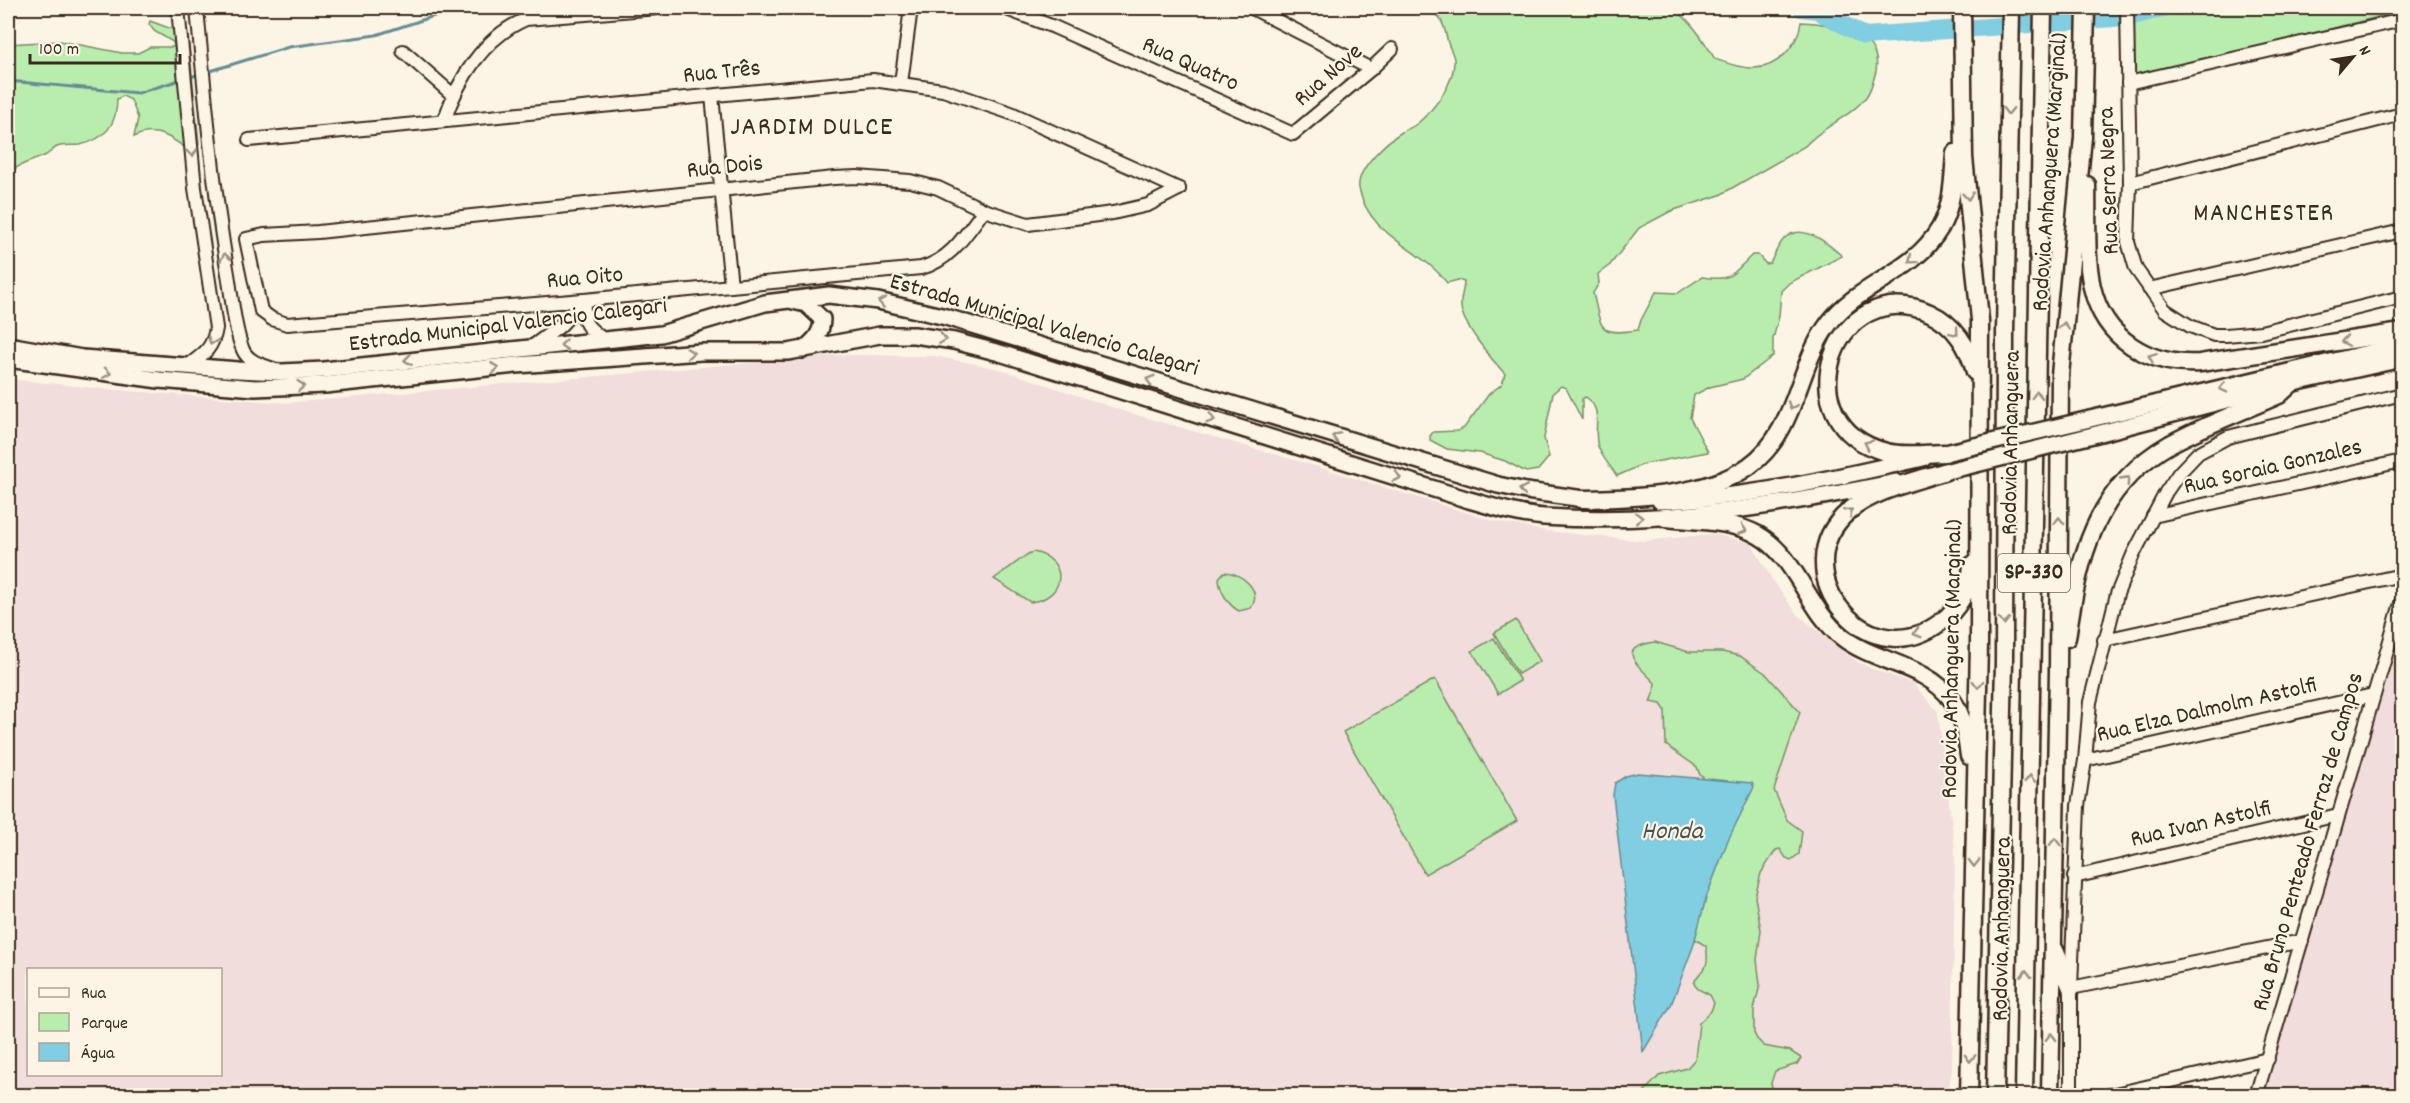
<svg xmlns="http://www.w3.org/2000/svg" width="2410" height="1103" viewBox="0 0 2410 1103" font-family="Dekko,sans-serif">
<rect width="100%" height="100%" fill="#fcf5e5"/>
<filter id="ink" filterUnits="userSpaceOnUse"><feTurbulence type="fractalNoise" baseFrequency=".0167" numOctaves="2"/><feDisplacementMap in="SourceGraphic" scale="12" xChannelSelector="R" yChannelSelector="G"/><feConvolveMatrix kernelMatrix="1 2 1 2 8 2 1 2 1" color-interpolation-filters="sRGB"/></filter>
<g filter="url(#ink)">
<g fill="#f0dddc" fill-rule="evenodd">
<path d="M 840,355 L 935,356 L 1000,369 L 1123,411 L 1312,465 L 1494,521 L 1546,531 L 1644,541 L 1712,534 L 1751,543 L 1773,581 L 1798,615 L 1856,661 L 1872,669 L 1913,683 L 1938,712 L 1955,850 L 1952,1071 L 1947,1095 L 8,1096 L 8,379 L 104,389 L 287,403 ZM 28,970 L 220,970 L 220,1074 L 28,1074 Z"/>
<polygon points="2402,630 2402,1095 2262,1095"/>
</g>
<g fill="#b9edae" stroke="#7a8c66" stroke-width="1.5">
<path d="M 1420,8 L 1597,8 L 1601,12 L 1609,8 C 1627,7 1648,5 1667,8 C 1686,10 1706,44 1715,59 C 1726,63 1739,68 1751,68 C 1777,70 1798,45 1801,22 C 1829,23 1883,31 1876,71 C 1874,79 1871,90 1866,97 C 1850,118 1822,126 1805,146 L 1720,195 L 1671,211 L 1639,228 L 1610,265 L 1598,274 L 1599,283 L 1593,293 C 1602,329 1597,336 1638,330 L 1641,320 L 1656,292 L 1678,293 L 1702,277 C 1732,282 1732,274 1752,255 L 1758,255 L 1766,264 L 1770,263 C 1774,256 1778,245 1784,239 C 1801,221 1829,244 1842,256 L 1789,283 L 1781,291 L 1779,316 L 1773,339 L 1773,356 L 1743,379 L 1710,387 L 1694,395 L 1690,418 L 1708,452 L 1644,464 L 1617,476 C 1611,467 1598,453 1597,442 C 1594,425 1603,410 1586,397 L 1582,399 L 1582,420 L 1566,388 L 1561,386 L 1553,393 L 1544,438 L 1549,457 L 1538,470 L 1526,472 L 1505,461 L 1480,453 L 1447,449 L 1430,440 L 1430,436 L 1433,432 L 1457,431 L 1464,428 L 1489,394 L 1502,384 L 1505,374 C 1493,361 1461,323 1461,306 C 1460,298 1464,290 1464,282 L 1458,280 L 1447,283 C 1420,247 1369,237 1359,188 C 1356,169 1387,141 1402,132 C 1407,129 1413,127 1418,123 C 1434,109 1455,83 1454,60 C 1454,55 1450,49 1448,43 C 1443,21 1443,15 1420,8 Z"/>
<polygon points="2128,8 2402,8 2402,11 2131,79"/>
<path d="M 150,21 L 188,35 L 199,144 L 196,153 L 192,153 C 174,139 156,125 134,137 L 138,118 L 131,100 L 123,96 L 117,99 C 117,124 106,139 80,145 C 73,146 64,144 57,147 C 53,149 50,153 46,155 C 36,160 26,162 16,168 L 8,164 L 8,44 L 60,41 L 122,53 L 138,53 L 150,47 L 174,47 L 173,42 L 154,31 L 149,24 Z"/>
<path d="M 1033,552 C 1070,559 1066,599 1030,602 L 994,579 L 1028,554 Z"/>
<path d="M 1224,572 C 1241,572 1263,590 1251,608 L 1239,611 C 1228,605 1219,590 1219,578 Z"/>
<polygon points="1516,620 1540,661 1518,674 1494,633"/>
<polygon points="1494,638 1520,681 1498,694 1472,651"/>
<path d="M 1655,642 L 1689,652 L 1722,652 L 1740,656 L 1765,673 L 1800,712 L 1774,790 L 1787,820 L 1802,831 L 1799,854 L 1791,860 L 1786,858 L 1780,849 L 1776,850 L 1761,873 L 1755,897 L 1761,930 L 1757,960 L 1760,985 L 1754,1008 L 1754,1033 L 1757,1039 L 1764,1046 L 1790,1051 L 1801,1058 L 1797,1064 L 1775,1071 L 1771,1083 L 1774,1095 L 1641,1095 L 1659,1076 L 1687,1068 L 1695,1059 L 1699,1023 L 1711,1011 L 1714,1003 L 1710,995 L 1698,989 L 1694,984 C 1696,975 1701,974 1705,967 C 1709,961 1707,952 1706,946 L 1695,939 L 1714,787 L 1700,775 L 1697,767 L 1666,745 L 1665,710 L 1661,704 L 1650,702 L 1654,692 L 1655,683 C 1637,664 1614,648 1655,642 Z"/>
<polygon points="1435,679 1517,821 1425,874 1343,732"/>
</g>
<polygon fill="#81cde1" stroke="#658c93" stroke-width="1.5" points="1638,773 1752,783 1754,787 1728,840 1706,898 1693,947 1671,1005 1643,1052 1613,795 1615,783 1626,776"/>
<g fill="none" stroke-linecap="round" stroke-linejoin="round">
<g stroke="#658c93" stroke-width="3">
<polyline points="207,72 289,47 376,35 459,8"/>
<polyline points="187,78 200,74"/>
<polyline points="8,81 138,93 180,80"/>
</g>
<polyline stroke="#81cde1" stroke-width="18" points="1801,8 1817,10 1864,36 2128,17 2164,8"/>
<defs>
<g id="minor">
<path d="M 178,8 L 195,188 L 216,328 C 213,348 204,354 189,365"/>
<path d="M 197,8 C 205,97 213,186 228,274 C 232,297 234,329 243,350 C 248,362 263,365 273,369"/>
<polyline points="1004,8 1054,27 1293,134 1371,69 1392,49"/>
<polyline points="1252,8 1371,69"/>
<polyline points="2127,8 2130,183 2128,242 2136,269 2165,310 2190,326 2214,335 2226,335 2261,332 2402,297"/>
<polyline points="403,51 453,95"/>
<polyline points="901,83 911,8"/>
<polyline points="2128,83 2402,20"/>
<polyline points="712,96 731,286"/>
<path d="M 444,121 C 458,79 484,37 526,19 L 658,8"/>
<polyline points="249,140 873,80 943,90 1011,113 1179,189"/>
<polyline points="2130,183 2402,114"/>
<path d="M 984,210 C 966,234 951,260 921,268 L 584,300 L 287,324 L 272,319 L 261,311 L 246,239 L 264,235 L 318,232 L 834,178 L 857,177 L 910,181 L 938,188 L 984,210 L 1028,224 L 1113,213 L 1148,205 L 1179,189"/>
<polyline points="2149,289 2402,231"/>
<path d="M 584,300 C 583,327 585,324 605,341"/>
<polyline points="529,349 560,326 584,300"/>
<polyline points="2153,516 2402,461"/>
<polyline points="2104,640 2402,575"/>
<polyline points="2085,760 2373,695"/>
<polyline points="2074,877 2338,815"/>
<polyline points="2071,988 2302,941"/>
<polyline points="2071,1096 2071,988 2078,806 2085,760 2090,702 2117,594 2133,555 2166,492 2179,473 2198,453 2228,437 2402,394"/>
<polyline points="2106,1096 2268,1059"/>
<polyline points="2256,1096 2402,600"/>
</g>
<g id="major">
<path d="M 793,301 L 806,304 L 822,319 C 822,334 814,341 803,350"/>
<polyline points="8,345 82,358 238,370 282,372 324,370 661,334 765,303 829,295 878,301 946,317 1498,485 1526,491 1591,500"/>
<path d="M 8,359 L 159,380 L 255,388 L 325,385 L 516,365 L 702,352 L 788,352 L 880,335 L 914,335 L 954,341 L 1000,353 L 1469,500 C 1494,507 1519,515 1544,517 C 1664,525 1780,506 1896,482"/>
<polyline points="2090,419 2402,345"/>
<polyline points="2093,435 2276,387 2402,359"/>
<path d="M 1660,501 C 1750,498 1835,478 1923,458"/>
</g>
<g id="highway">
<polyline points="1962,8 1964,157 1980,320 1979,644 1969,1096"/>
<path d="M 2087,185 C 2088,218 2085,255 2092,287 C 2104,339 2149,366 2200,363 L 2402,332"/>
<path d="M 1945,453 C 1927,453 1905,457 1886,452 C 1780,424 1835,271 1930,313 C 1954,324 1969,347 1975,372"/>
<path d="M 1946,471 C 1916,481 1872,491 1849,511 C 1779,570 1870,685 1947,617 C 1961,604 1971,585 1972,565"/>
<path d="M 1581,499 C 1632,498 1706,497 1749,466 C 1798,431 1796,366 1830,322 C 1860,283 1912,275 1940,228 C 1953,205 1953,179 1955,153"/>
<path d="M 1665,518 C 1695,521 1731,520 1758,535 C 1797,557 1807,609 1842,637 C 1875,663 1926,664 1952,700 C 1964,717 1966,736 1969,756"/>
<path d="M 2067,638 C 2078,559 2095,487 2170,444 C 2205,425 2243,411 2279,395 L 2292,383"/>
<polyline points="2055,950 2071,988"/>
<polyline points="1995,1096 2004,661 2005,332 2011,8"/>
<polyline points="2024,1096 2043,8"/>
<polyline points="2050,1096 2058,670 2060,375 2083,137 2086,8"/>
</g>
</defs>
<use href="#minor" stroke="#3b2a1e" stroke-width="16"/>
<use href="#major" stroke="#3b2a1e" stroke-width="20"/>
<use href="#highway" stroke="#3b2a1e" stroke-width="21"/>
<use href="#minor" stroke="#fcf5e5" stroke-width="12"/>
<use href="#major" stroke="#fcf5e5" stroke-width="15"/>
<use href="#highway" stroke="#fcf5e5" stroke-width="16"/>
<defs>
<g id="major-bridge">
<polyline points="1949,452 2090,419"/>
<polyline points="1952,470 2093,435"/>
</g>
</defs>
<use href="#major-bridge" stroke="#3b2a1e" stroke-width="20" stroke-linecap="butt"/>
<use href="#major-bridge" stroke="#fcf5e5" stroke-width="15"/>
</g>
<defs><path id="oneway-chevron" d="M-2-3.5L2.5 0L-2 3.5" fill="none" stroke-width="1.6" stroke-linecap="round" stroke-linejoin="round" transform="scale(1.5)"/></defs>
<g stroke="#9c9082">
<use href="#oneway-chevron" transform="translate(2008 111) rotate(91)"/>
<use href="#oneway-chevron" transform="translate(192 153) rotate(84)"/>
<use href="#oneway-chevron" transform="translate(1968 196) rotate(84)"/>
<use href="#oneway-chevron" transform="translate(225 257) rotate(-100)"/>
<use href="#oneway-chevron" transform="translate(1912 260) rotate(140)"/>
<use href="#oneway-chevron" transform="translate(882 302) rotate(-168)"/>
<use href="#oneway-chevron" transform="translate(2064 326) rotate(-84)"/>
<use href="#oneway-chevron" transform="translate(1955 332) rotate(50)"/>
<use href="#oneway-chevron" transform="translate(943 339) rotate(8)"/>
<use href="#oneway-chevron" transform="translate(212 341) rotate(111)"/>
<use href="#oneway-chevron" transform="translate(2345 341) rotate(171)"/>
<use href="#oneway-chevron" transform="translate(564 345) rotate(175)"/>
<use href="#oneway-chevron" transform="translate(690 353) rotate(-4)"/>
<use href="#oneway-chevron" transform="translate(2152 357) rotate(-158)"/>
<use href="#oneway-chevron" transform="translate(408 360) rotate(173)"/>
<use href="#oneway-chevron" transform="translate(495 368) rotate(-7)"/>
<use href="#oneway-chevron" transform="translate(107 373) rotate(8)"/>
<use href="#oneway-chevron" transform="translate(1150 380) rotate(-163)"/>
<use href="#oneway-chevron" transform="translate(301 386) rotate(-4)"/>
<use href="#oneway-chevron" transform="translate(2223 388) rotate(167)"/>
<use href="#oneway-chevron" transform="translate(2037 395) rotate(-89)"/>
<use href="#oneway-chevron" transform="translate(1792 406) rotate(110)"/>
<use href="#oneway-chevron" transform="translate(1211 419) rotate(17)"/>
<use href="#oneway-chevron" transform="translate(1336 437) rotate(-163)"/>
<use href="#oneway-chevron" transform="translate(1868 444) rotate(-154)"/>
<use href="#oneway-chevron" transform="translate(1397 477) rotate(17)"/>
<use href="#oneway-chevron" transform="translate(2126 480) rotate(-46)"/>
<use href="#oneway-chevron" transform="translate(1523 490) rotate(-169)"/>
<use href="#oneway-chevron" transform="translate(1849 512) rotate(-43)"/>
<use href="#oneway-chevron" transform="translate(1639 518) rotate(-1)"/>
<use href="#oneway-chevron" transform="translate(2059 521) rotate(-90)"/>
<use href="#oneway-chevron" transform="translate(1743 530) rotate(19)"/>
<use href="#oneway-chevron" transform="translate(2004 621) rotate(90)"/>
<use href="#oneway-chevron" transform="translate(1917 633) rotate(164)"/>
<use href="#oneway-chevron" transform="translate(1978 684) rotate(91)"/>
<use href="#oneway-chevron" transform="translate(2030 779) rotate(-89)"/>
<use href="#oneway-chevron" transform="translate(2055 842) rotate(-89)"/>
<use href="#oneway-chevron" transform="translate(1974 863) rotate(91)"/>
<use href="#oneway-chevron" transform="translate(2026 974) rotate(-89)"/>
<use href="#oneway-chevron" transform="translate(2051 1037) rotate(-89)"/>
<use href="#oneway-chevron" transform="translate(1970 1058) rotate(92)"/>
</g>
</g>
<g text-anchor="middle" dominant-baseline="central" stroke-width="4.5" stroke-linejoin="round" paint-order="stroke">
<rect fill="#fcf5e5" stroke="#75675a" stroke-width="1.5" x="1998" y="554" width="72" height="38" rx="4.5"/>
<g font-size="22" font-weight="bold" fill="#3b2a1e">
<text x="2034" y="573">SP-330</text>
</g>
<g font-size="24" fill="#3b2a1e" stroke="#fcf5e5">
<text transform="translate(1190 65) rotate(24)">Rua Quatro</text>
<text transform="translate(722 73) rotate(-6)">Rua Três</text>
<text transform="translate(1329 76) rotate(-41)">Rua Nove</text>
<text transform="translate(725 168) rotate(-6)">Rua Dois</text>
<text transform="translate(2051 172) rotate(-86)">Rodovia Anhanguera (Marginal)</text>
<text transform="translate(2110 181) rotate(-92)">Rua Serra Negra</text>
<text transform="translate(585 279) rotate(-5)">Rua Oito</text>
<text transform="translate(508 326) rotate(-7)">Estrada Municipal Valencio Calegari</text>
<text transform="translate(1044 326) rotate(16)">Estrada Municipal Valencio Calegari</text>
<text transform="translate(2012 443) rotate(-89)">Rodovia Anhanguera</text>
<text transform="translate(2273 468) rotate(-13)">Rua Soraia Gonzales</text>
<text transform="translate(1953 659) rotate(-89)">Rodovia Anhanguera (Marginal)</text>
<text transform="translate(2207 711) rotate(-13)">Rua Elza Dalmolm Astolfi</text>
<text transform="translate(2201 825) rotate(-13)">Rua Ivan Astolfi</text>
<text transform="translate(2309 842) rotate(-74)">Rua Bruno Penteado Ferraz de Campos</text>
<text transform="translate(2003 929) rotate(-89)">Rodovia Anhanguera</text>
</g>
<g font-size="26" letter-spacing="1.5" fill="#3b2a1e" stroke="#fcf5e5">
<text x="2264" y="214">MANCHESTER</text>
</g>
<g font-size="26" font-style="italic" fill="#4c534f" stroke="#fcf5e5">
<text x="1672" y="832">Honda</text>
</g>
<g font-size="27" letter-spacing="1.5" fill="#3b2a1e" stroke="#fcf5e5">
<text x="812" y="128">JARDIM DULCE</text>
</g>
</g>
<rect width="2410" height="1103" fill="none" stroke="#fcf5e5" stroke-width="30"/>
<rect x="15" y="15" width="2380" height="1073" fill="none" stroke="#3b2a1e" stroke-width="2" filter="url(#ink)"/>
<rect x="27" y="968" width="195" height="108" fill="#fcf5e5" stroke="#afa495" stroke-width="1.5"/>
<rect x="39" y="988" width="30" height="9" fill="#fcf5e5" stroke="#afa495" stroke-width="1.5"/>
<text x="81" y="998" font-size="18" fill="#3b2a1e">Rua</text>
<rect x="39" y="1013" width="30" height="18" fill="#b9edae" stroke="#afa495" stroke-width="1.5"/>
<text x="81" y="1028" font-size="18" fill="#3b2a1e">Parque</text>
<rect x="39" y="1043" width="30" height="18" fill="#81cde1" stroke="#afa495" stroke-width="1.5"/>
<text x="81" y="1058" font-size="18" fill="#3b2a1e">Água</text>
<g transform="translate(2353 57) rotate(61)" stroke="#fcf5e5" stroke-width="4.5" paint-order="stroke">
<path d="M0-4.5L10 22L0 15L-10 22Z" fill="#3b2a1e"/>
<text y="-9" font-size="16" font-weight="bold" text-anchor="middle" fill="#3b2a1e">N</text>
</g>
<path d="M30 54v9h150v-9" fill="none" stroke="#3b2a1e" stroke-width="3"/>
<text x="39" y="54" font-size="18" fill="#3b2a1e" stroke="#fcf5e5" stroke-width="4.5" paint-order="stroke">100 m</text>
</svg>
